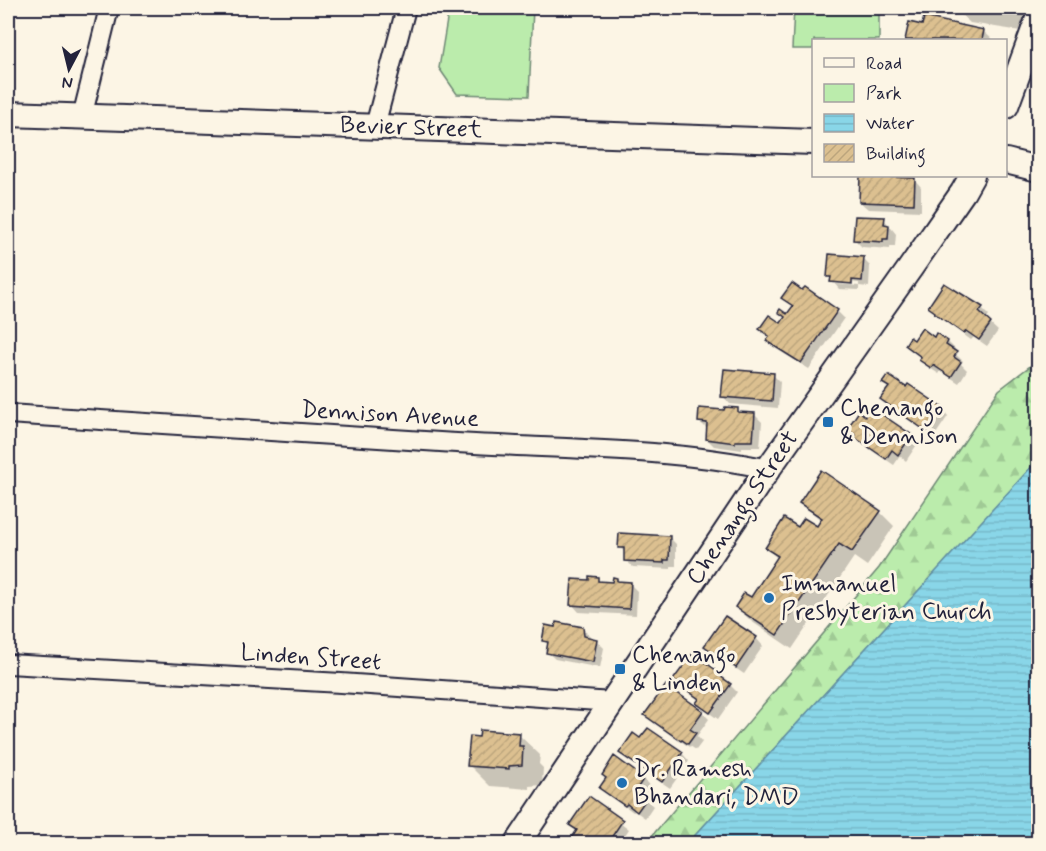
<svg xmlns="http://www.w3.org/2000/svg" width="1046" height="851" viewBox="0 0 1046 851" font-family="Mynerve,sans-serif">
<defs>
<pattern id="forest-firs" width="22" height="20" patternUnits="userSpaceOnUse" patternTransform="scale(1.5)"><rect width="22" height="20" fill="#bbecac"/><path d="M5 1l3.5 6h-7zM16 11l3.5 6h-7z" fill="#a0ca95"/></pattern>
<pattern id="water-rules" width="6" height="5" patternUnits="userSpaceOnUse" patternTransform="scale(1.5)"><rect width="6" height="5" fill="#89d6e8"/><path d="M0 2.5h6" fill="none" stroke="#76b7c8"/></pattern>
<pattern id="building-hatch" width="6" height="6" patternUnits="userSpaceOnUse" patternTransform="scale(1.5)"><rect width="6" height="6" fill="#dcc090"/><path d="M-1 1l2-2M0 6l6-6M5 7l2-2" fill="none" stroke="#bca57d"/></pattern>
</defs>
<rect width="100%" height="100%" fill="#fcf5e5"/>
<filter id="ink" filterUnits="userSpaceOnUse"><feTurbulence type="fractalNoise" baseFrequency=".0167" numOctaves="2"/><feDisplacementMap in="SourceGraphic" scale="12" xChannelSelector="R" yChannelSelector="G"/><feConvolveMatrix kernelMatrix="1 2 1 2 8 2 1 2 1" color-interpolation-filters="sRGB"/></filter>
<g filter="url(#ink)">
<polygon fill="url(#forest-firs)" stroke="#6e8774" stroke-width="1.5" points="1038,360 1038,460 688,843 645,844 879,568 999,390"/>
<g fill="#bbecac" stroke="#6e8774" stroke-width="1.5">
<polygon points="449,8 533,8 529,96 457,94 439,68"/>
<polygon points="794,8 879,8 879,40 814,40 813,49 792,49"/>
</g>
<polygon fill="url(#water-rules)" stroke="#608ea3" stroke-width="1.5" points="1038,460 1038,843 688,843 1023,476"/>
<g fill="#0003" fill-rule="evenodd">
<polygon points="954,8 1033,8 1030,26 1022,25 1021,31 970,23"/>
<polygon points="910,24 924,27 983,31 993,40 907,40"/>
<polygon points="914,179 921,187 921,211 868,209 860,202"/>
<polygon points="884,219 896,234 895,246 890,246 890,249 862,247 855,240"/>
<path d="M 863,259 L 870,266 L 869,287 L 859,286 L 859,290 L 839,289 L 829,277 ZM 832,281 L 859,283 L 859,286 L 835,284 Z"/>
<polygon points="783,298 837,311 844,318 809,369 775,348 768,340 770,338 761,329 781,325 786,318 780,312 787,317 794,308"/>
<polygon points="930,307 982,309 989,316 986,320 998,331 987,346 974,337 971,340 943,320"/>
<polygon points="937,335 948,342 955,349 953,352 963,361 961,364 967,370 959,383 941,371 939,374 928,367 921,360 922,358 907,345 934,339"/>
<polygon points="773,375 780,382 778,408 730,404 723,396"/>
<polygon points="884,383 906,389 908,386 941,408 948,416 934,437 889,406 882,399 890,388"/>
<polygon points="737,410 741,414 755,415 762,422 760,447 742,447 742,450 714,446 707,439 708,430 700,422 725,412"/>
<polygon points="866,418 911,436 918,443 906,461 900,456 894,465 863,444 849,429"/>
<polygon points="801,503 880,512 894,526 867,566 854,557 792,649 751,621 737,607 751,599 778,559 766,547 799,529 817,528 822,521"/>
<polygon points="669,537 676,544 676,566 671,566 671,569 633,567 625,560 626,553 620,548"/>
<polygon points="597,578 601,583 614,583 617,579 621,583 630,584 637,591 636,615 579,612 572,604 590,581"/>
<polygon points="726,618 756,638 763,646 744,674 713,653 706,646"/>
<polygon points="583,629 590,636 590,639 596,640 604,648 600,668 555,659 547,652 549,646 544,641"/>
<polygon points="720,675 737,692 718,719 705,710 698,702 700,700 675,680"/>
<polygon points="702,712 709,719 697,736 702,742 696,750 690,746 689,747 646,715"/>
<polygon points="519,735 540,755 539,764 543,768 542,785 529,786 529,789 490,786 469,765"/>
<polygon points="621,753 682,753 689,761 670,788 629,760"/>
<polygon points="607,778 643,779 650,786 643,797 653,806 645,818 635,811 633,812 601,788"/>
<polygon points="590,799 629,829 619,844 570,844 578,832 571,825"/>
</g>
<g fill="url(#building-hatch)" stroke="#22223b" stroke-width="1.5">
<polygon points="924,17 984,30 982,40 905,40 909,22 922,25"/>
<polygon points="860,176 915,178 914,204 859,202"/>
<polygon points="855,216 885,217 884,224 889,225 888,239 883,239 883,242 853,240"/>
<polygon points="829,254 864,257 862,281 852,280 852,284 830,282 831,277 827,277"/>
<polygon points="792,283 802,290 805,287 838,310 801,363 766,341 769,336 759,329 769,315 781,323 785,317 778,312 780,309 787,314 793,306 781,298"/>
<polygon points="944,283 983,307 979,312 991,323 979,340 966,331 964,334 934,313 935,312 928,307"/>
<polygon points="922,328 934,337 936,333 948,341 946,345 957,352 954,357 961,362 951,377 933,365 931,368 919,360 921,357 905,345 910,337 914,340"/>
<polygon points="724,369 774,373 772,401 721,397"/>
<polygon points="888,375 906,387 908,384 942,407 926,431 880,399 889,387 882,383"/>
<polygon points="725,407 738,408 738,412 755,413 753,441 735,441 735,443 706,439 707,423 698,422 699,408 724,410"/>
<polygon points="871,407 912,435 898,455 892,450 886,459 854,437 855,435 847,429 859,411 865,416"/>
<polygon points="821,470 881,511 852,552 839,544 777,635 735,607 744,593 751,597 778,556 765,548 784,518 798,527 804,518 817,526 822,518 799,503"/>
<polygon points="619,533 670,536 669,560 664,560 664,563 624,561 624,548 618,548"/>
<polygon points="589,576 598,577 598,581 612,582 613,577 617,578 617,581 631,582 629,609 570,605 572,579 589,580"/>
<polygon points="725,616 757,637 736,668 704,646"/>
<polygon points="556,622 583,627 584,636 597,639 593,662 546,653 548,642 542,641 545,625 555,627"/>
<polygon points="693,653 721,674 720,676 731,684 710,713 696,703 699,699 673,680"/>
<polygon points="666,685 703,711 690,729 696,733 688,744 682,740 681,741 644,715"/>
<polygon points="648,728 683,752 662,782 619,753 633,733 640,738"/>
<polygon points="480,730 520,733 519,746 523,746 522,765 509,766 509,769 467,766 470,736 479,737"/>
<polygon points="614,756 644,778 636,790 647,798 637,812 627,804 625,806 599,788 606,778 602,775"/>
<polygon points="589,796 623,820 607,844 568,844 577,830 569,825"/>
</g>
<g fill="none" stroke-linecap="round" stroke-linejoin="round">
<defs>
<g id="street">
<polyline points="82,117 109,8"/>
<polyline points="375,126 406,8"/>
<path d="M 8,414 C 163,425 319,435 475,444 C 571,449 674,449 768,469"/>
<polyline points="8,664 341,683 612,702"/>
</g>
<g id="secondary">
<polyline points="1006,106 1038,19"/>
<polyline points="8,114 814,142"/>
<polyline points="1006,161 1038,169"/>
<polyline points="517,844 768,469 911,267 963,192 972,176"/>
</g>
</defs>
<use href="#street" stroke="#22223b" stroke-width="22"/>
<use href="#secondary" stroke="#22223b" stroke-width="28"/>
<use href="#street" stroke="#fcf5e5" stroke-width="18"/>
<use href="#secondary" stroke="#fcf5e5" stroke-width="24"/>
</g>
</g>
<g fill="#1f6fb2" stroke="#fcf5e5" stroke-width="2">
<rect x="822" y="416" width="12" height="12" rx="3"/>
<circle cx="769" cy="598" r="6"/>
<rect x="614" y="663" width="12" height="12" rx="3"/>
<circle cx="622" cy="783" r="6"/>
</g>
<g text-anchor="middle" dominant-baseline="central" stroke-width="6" stroke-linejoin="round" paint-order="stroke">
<g font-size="24" fill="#22223b" stroke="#fcf5e5">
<text transform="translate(411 128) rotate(2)">Bevier Street</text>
<text transform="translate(390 415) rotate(3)">Dennison Avenue</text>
<text transform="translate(743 508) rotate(-56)">Chenango Street</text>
<text transform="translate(311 658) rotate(4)">Linden Street</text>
</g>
<g font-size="24" fill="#22223b" stroke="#fcf5e5" text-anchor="start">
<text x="840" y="408">Chenango<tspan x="840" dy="28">&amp; Dennison</tspan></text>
<text x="781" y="584">Immanuel<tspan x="781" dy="28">Presbyterian Church</tspan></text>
<text x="632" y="655">Chenango<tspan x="632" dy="28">&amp; Linden</tspan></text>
<text x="634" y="769">Dr. Ramesh<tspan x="634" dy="28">Bhandari, DMD</tspan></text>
</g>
</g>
<rect width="1046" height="851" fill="none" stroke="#fcf5e5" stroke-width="30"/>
<rect x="15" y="15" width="1016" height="821" fill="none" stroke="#22223b" stroke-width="2" filter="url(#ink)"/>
<rect x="812" y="39" width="195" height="138" fill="#fcf5e5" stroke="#a5a1a1" stroke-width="1.5"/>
<rect x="824" y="58" width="30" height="9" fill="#fcf5e5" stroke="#a5a1a1" stroke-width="1.5"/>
<text x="866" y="69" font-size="18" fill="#22223b">Road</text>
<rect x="824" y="84" width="30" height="18" fill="#bbecac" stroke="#a5a1a1" stroke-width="1.5"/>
<text x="866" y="99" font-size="18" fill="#22223b">Park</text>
<rect x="824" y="114" width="30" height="18" fill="url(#water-rules)" stroke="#a5a1a1" stroke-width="1.5"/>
<text x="866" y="129" font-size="18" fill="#22223b">Water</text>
<rect x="824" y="144" width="30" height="18" fill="url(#building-hatch)" stroke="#a5a1a1" stroke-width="1.5"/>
<text x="866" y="159" font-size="18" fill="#22223b">Building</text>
<g transform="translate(69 69) rotate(187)" stroke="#fcf5e5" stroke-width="4.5" paint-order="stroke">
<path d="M0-4.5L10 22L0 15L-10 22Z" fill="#22223b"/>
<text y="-9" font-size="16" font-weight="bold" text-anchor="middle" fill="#22223b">N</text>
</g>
</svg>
